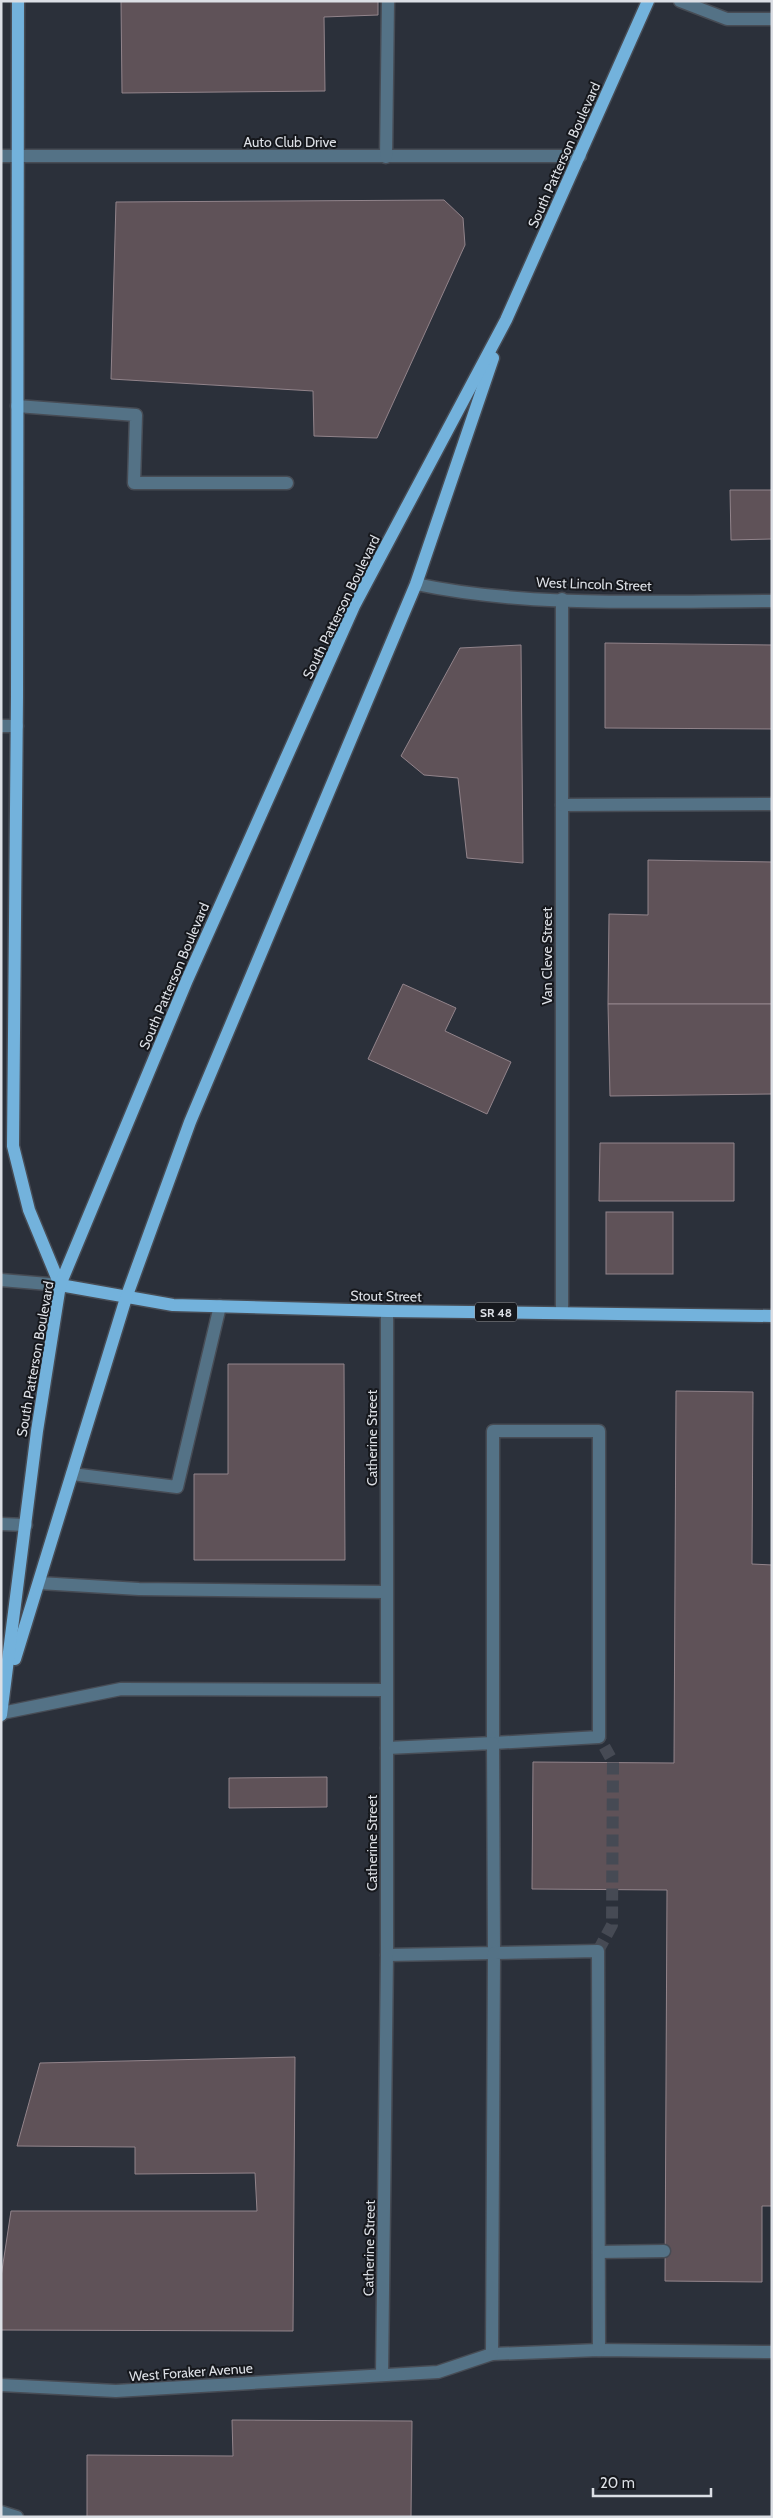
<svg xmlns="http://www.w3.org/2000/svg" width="773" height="2518" viewBox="0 0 773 2518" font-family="Cabin,sans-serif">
<rect width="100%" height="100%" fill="#2b303a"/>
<g fill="#5f5258" stroke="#92848b">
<polygon points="121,1 378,1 378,15 324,17 325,91 122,93"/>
<polygon points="444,200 463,218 465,245 377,438 314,436 313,391 111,379 116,202"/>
<polygon points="730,490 772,490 772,539 731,540"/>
<polygon points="605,643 772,645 772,729 605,728"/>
<polygon points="521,645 523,863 467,858 458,778 424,775 401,756 460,648"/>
<polygon points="648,860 772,862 772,1004 608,1004 609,914 648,915"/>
<polygon points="403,984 456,1008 445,1031 511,1062 487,1114 368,1059"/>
<polygon points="608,1004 772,1004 772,1094 610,1096"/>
<polygon points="600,1143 734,1143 734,1201 599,1201"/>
<rect x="606" y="1212" width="67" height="62"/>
<polygon points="228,1364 344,1364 345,1560 194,1560 194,1474 228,1474"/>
<polygon points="676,1391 753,1392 752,1564 772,1565 772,2206 762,2206 762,2282 665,2281 667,1890 532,1889 533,1762 674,1763"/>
<polygon points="327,1777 327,1807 229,1808 229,1778"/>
<polygon points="295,2057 293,2331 1,2330 1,2277 11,2211 257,2211 255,2173 135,2174 135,2147 17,2146 40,2063"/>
<polygon points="232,2420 412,2421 411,2517 87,2517 87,2455 233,2456"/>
</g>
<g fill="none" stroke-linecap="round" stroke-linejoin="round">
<polyline stroke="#464a54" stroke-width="12" stroke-dasharray="12 6" stroke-linecap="butt" points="598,1951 612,1925 613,1762 599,1737"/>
<defs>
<g id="minor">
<polyline points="680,1 727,19 772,19"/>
<polyline points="1,156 580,156"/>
<polyline points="386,157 388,1"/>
<polyline points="17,406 136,415 134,483 287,483"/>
<path d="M 416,584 C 529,608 657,601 772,601"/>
<polyline points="562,599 562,1313"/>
<polyline points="1,726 17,726"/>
<polyline points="562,805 772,804"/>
<polyline points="1,1280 60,1285"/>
<polygon points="493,1431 599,1431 599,1737 493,1743"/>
<polyline points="72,1474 177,1487 220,1306"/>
<polyline points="1,1524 26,1525"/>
<polyline points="39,1583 139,1589 386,1592"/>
<polyline points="2,1713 121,1689 386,1690"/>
<polyline points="387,1748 493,1743 494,1953 387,1955"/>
<polyline points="599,2252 664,2251"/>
<polyline points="492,2354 599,2350 771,2352"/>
<polyline points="382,2375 387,1955 387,1311"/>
<polyline points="1,2385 116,2391 438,2372 492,2354 494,1953 598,1951 599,2350"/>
<polyline points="1,2512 17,2517"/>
</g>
<g id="major">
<polyline points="18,1 17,696 13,1146 29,1210 60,1285"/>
<polyline points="60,1285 173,1305 387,1311 772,1316"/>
<polyline points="15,1659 126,1298 190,1122 416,584 493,358"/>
<polyline points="1,1715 37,1431 60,1285 187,980 354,606 506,320 648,1"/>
</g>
</defs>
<use href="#minor" stroke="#474c55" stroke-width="15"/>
<use href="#major" stroke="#474c55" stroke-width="15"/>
<use href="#minor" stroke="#547286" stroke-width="12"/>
<use href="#major" stroke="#73b2dc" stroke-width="12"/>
</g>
<g text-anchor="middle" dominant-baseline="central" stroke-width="4" stroke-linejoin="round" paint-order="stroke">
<rect fill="#16181d" stroke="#a1a3a9" stroke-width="1" x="475" y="1302.5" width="42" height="19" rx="4"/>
<g font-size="12" font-weight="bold" fill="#dcdfe5">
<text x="496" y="1312">SR 48</text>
</g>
<g font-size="14" fill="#dcdfe5" stroke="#16181d">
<text x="290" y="142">Auto Club Drive</text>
<text transform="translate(564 155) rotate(-66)">South Patterson Boulevard</text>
<text transform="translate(594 584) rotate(2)">West Lincoln Street</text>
<text transform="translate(341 607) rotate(-64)">South Patterson Boulevard</text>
<text transform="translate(547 956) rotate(-90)">Van Cleve Street</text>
<text transform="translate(174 976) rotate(-67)">South Patterson Boulevard</text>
<text transform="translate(386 1296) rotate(1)">Stout Street</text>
<text transform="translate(35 1359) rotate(-80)">South Patterson Boulevard</text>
<text transform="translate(372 1438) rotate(-90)">Catherine Street</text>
<text transform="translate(372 1843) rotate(-90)">Catherine Street</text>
<text transform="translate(369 2248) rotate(-89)">Catherine Street</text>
<text transform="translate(191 2372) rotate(-4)">West Foraker Avenue</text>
</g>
</g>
<rect width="773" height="2518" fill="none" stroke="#dcdfe5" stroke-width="5"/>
<path d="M593 2488v8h118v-8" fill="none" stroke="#dcdfe5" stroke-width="2.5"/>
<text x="600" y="2488" font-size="15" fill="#dcdfe5" stroke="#16181d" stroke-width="4" paint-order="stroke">20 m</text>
</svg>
